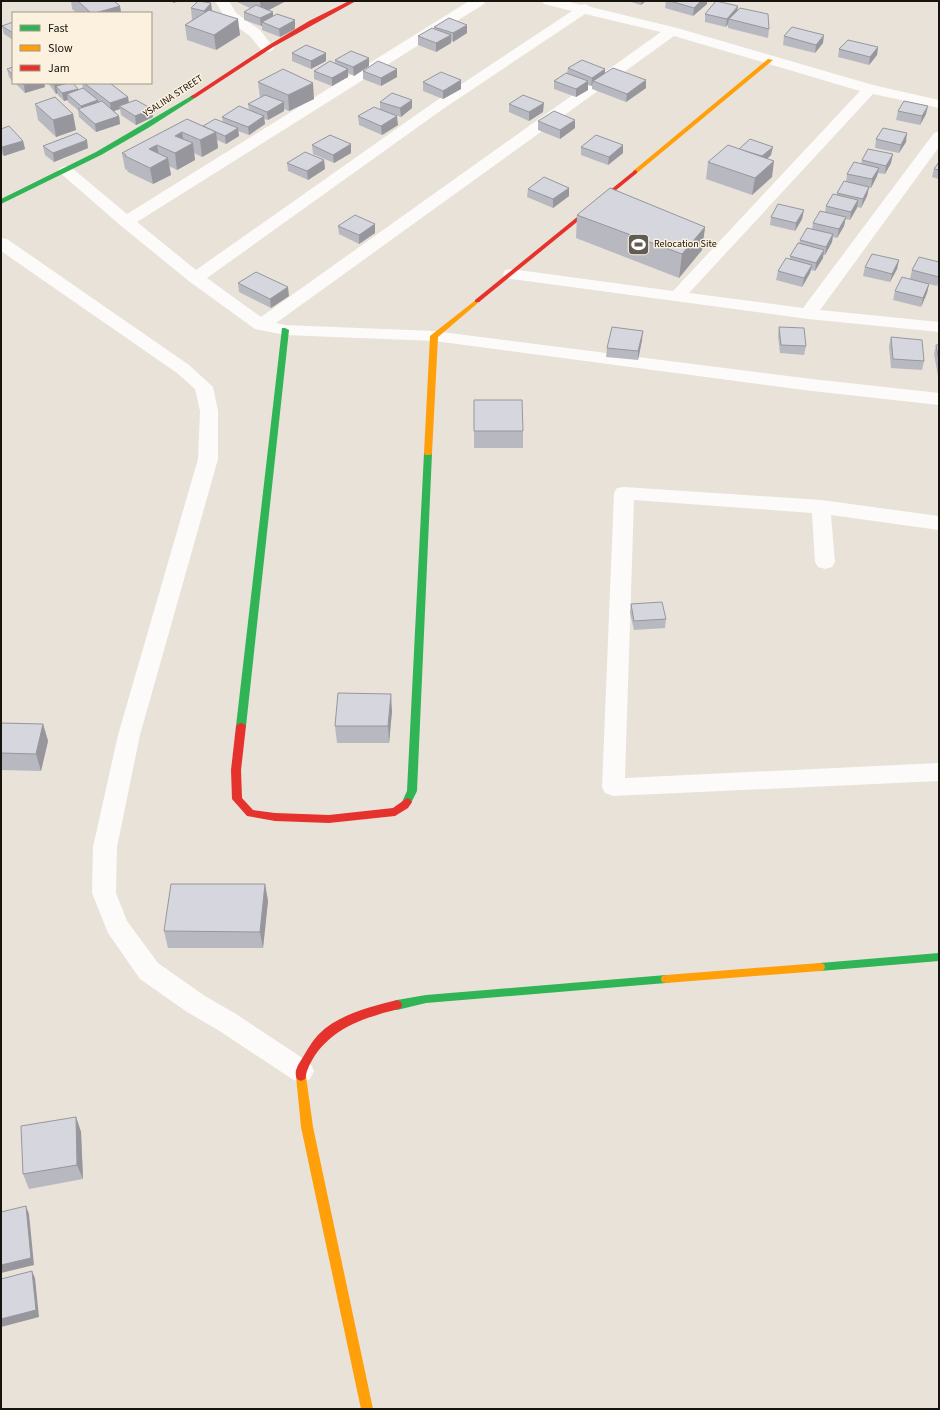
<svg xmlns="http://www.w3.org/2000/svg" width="940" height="1410" viewBox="0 0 940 1410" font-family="'Source Sans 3',sans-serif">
<rect width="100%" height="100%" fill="#e8e2d8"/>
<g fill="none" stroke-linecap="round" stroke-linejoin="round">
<g fill="#fcfbf9" fill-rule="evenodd">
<polygon points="215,1 229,1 236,13 260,30 274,48 272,51 267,52 262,51 250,36 226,19"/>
<path d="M 469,1 L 486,1 L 484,4 L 137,222 L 196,270 L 433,103 L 572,11 L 544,4 L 542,1 L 566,1 L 581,5 L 585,4 L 591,7 L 677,28 L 873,85 L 939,100 L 939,108 L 873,94 L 689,293 L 803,308 L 934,133 L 939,131 L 939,147 L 820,310 L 939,322 L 939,332 L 808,319 L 505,278 L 503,274 L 505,270 L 511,269 L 673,291 L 860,91 L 674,36 L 276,323 L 285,325 L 434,331 L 812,379 L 939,393 L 939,405 L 812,391 L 434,341 L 285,335 L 255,329 L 190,282 L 120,225 L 58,171 L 60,168 L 66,166 L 72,168 L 127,214 ZM 585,14 L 661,32 L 261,317 L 207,278 L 443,109 Z"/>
<polygon points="1,238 7,239 189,365 213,387 218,411 218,459 140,735 117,847 116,893 127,921 158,963 205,996 236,1014 310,1063 314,1071 310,1079 301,1083 292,1079 218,1030 187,1012 140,979 108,933 92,893 93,847 118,735 198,459 200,411 195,389 177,373 1,251"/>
<polygon points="624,487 821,500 939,516 939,530 831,515 835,562 832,567 825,569 818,567 815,562 812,513 634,500 625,778 939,763 939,781 613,796 605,793 602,787 614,493 617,488"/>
</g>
<g fill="#30b455" fill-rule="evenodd">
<polygon points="193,95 195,96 195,98 148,128 101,155 1,204 1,199 96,152"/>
<polygon points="282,328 285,328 289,330 246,726 244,728 238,728 236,726"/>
<polygon points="428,450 432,453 417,791 410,805 404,805 402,802 407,791 424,453"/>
<polygon points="939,953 939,961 820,971 816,970 815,967 816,964 820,963"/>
<polygon points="666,975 670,976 671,979 670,982 666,983 426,1003 397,1010 393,1008 392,1005 393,1002 397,1000 426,995"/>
</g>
<g fill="#ff9f0a" fill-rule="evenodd">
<polygon points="768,59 773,60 637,173 633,173 633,171"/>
<polygon points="477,299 481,301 479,302 438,337 432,453 431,455 425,455 424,453 430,336"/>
<polygon points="820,963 824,964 825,967 824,970 820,971 666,983 662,982 661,979 662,976 666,975"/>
<polygon points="301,1071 305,1073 306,1076 313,1127 373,1409 361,1409 301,1127 296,1076 297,1073"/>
</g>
<g fill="#e5322d" fill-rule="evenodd">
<polygon points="349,1 356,1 273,47 195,98 190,97 269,45 309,21"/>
<polygon points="635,170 637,171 637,173 479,302 475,302 475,300"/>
<polygon points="241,723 244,724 246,726 241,770 242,798 253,810 275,813 329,815 393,808 407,798 410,799 412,802 408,808 395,816 329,823 275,821 247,816 232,799 231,770 236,726 238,724"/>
<path d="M 397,1000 L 401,1002 L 402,1005 L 401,1008 C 393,1011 385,1012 377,1015 C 346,1024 319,1040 307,1071 C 306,1074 306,1076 305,1079 L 301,1081 L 297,1079 C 293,1071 299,1064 303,1057 C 308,1049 312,1041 319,1034 C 339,1014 370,1007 397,1000 Z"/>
</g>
</g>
<g fill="#b8b8c0">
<polygon points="71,1 114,1 120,6 121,13 77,13 72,9"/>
<polygon points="235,1 286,1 269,10 273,16 295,29 280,37 262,30 262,26 261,26 244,20 244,12 250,8"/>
<polygon points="628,1 646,1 641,5"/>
<polygon points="666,1 707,1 707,4 693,16 665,8"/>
<polygon points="191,8 212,10 240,35 216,50 187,40 185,25 192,20"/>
<polygon points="737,11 769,29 768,38 728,28 728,24 726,27 705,22 705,14"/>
<polygon points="13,22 13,40 4,34 2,26"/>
<polygon points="434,27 467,33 453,42 451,41 451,43 436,52 418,45 418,36 435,28"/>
<polygon points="784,36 823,43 815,53 783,45"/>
<polygon points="878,47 877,55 869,65 838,57 839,49"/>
<polygon points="292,53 326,53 326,61 311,69 292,61"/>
<polygon points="369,58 369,66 354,76 348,73 348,77 332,86 314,79 314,71 335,64 335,60"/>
<polygon points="13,67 13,82 9,77 7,69"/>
<polygon points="568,68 605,73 646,88 626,102 592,89 592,85 591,86 588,85 588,90 576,97 554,89 554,81 567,73"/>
<polygon points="397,69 397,77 381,86 363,79 363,71"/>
<polygon points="258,82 314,99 289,111 284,109 284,111 268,120 264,119 265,124 249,135 238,131 239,136 226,144 217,140 218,148 202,157 194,153 195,160 177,170 169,166 171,175 153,184 128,172 127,170 125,169 122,153 187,119 203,126 223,122 222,117 249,110 248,104 260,98"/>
<polygon points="423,82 461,89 443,99 423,91"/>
<polygon points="15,83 44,83 45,87 25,93"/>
<polygon points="48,83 73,83 78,89 78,90 83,89 82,83 110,83 128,97 129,103 153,117 136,125 121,115 120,109 114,111 119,116 120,124 96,132 79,117 78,110 68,102 68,100 64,101 58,95 58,93 56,94"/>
<polygon points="380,102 412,108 401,117 388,113 398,125 382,135 359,125 358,116 380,109"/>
<polygon points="35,104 73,114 76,130 56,137 38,120"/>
<polygon points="509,104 543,112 529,121 509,112"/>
<polygon points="898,111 926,114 920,125 896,120"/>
<polygon points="538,121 575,128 560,139 538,130"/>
<polygon points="1,129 23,141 25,149 4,156 1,153"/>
<polygon points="876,139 906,142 899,153 875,148"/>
<polygon points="351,144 351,153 334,163 313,154 312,145"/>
<polygon points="623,145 623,153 608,165 581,155 581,147"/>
<polygon points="43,146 88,148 54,162 45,155"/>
<polygon points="739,149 771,155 768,158 772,177 752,195 706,179 708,162"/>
<polygon points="324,160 325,169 308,180 288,171 287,163"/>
<polygon points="862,160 891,163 885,174 878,173 877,176 871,188 869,188 867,196 861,208 857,207 850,220 845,219 844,226 837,238 833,237 832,242 825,255 823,255 823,258 815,271 811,270 810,273 802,287 776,280 778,271 790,259 790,256 799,244 800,240 812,229 813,223 825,212 826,206 837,195 837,193 846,182 847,174 861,164"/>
<polygon points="939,162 939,179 932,177 934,169"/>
<polygon points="569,188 569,196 553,208 527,197 528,189"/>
<polygon points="577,215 705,227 702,250 679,278 576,238"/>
<polygon points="771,217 802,219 795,231 770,225"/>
<polygon points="375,224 375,233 359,244 339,234 338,226"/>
<polygon points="899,260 897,269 890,282 863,276 865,267"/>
<polygon points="939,262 939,282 937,286 910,279 912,270"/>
<polygon points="238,283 289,296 271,308 239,292"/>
<polygon points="929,284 927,293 921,307 893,300 895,291"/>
<polygon points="779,327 806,346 804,355 780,353 778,336"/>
<polygon points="891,337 924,361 922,370 891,368 889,346"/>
<polygon points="642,340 638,360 606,357 607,348"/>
<polygon points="936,345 939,345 939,376 938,376 934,354"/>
<polygon points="474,400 523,431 523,448 474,448"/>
<polygon points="631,604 666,619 665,628 634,630 630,613"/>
<polygon points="392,711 389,743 337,743 335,726"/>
<polygon points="1,723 43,724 48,741 41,771 1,770"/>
<polygon points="265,884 268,901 263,948 168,948 164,931"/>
<polygon points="76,1117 81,1132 83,1179 29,1189 23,1174"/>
</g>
<g fill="#96969c">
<polygon points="173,1 181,1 173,3"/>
<polygon points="260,1 286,1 261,14"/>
<polygon points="642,1 646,1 641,5"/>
<polygon points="701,1 707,1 707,4 693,16 694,8"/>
<polygon points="211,3 213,19 206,26 204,11"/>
<polygon points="120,6 121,13 95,13"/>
<polygon points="738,6 737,14 729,19 728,24 726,27 727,19"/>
<polygon points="273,12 273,20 262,22 262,26 261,26 260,18"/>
<polygon points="238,19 240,35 216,50 214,35"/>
<polygon points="295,20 295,29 280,37 279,29"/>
<polygon points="467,25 467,33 453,42 453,33"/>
<polygon points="451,35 451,43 436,52 436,43"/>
<polygon points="824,35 823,43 815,53 816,45"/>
<polygon points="878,47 877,55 869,65 870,57"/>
<polygon points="326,53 326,61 311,69 311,61"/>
<polygon points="369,58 369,66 354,76 353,67"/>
<polygon points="348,69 348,77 332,86 332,78"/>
<polygon points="397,69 397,77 381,86 381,78"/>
<polygon points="605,69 605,77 593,81 592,85 591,86 592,78"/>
<polygon points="461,80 461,89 443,99 443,91"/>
<polygon points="646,80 646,88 626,102 627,94"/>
<polygon points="588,81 588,90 576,97 576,89"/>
<polygon points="30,83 44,83 45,87 25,93 24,85"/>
<polygon points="64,83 71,83 56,86 58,93 56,94 54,85"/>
<polygon points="313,83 314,99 289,111 288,95"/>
<polygon points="78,89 80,97 67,94 68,100 64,101 62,93"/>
<polygon points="128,97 129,105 119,106 120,109 111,112 110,103"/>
<polygon points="98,100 99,108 82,113 81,106"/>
<polygon points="412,100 412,108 401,117 400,108"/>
<polygon points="284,102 284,111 268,120 267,112"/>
<polygon points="544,103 543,112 529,121 529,112"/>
<polygon points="928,106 926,114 920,125 922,116"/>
<polygon points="152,109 153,117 136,125 135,116"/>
<polygon points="73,114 76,130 56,137 53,120"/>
<polygon points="119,116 120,124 96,132 95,124"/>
<polygon points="264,116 265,124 249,135 248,127"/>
<polygon points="397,116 398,125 382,135 381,126"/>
<polygon points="575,120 575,128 560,139 560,130"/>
<polygon points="238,128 239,136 226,144 225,136"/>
<polygon points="182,132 185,148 193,143 195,160 177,170 175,153 175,136"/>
<polygon points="216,132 218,148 202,157 200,140"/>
<polygon points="907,133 906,142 899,153 901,145"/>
<polygon points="87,140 88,148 54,162 53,153"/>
<polygon points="23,141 25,149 4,156 2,147"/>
<polygon points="351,144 351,153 334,163 333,155"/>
<polygon points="157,145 160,162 149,149"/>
<polygon points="623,145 623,153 608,165 609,157"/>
<polygon points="773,147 771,155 759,166 760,158"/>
<polygon points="893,154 891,163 885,174 886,166"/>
<polygon points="168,158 171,175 153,184 150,168"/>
<polygon points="324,160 325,169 308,180 307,171"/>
<polygon points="774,161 772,177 752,195 755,178"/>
<polygon points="879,168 877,176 871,188 872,179"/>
<polygon points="869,187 867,196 861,208 863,199"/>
<polygon points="569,188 569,196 553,208 553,199"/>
<polygon points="858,200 857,208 850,220 851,212"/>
<polygon points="804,210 802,219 795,231 796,223"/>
<polygon points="846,217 844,226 837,238 839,229"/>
<polygon points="375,224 375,233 359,244 359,235"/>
<polygon points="705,227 702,250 679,278 682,254"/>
<polygon points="833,234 832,242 825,255 826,247"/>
<polygon points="824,250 823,258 815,271 816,263"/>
<polygon points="899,260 897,269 890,282 892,274"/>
<polygon points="812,265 810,273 802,287 804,278"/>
<polygon points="929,284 927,293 921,307 923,298"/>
<polygon points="288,287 289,296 271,308 270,299"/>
<polygon points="643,331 642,340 638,360 638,351"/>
<polygon points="391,694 392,711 389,743 388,726"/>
<polygon points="43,724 48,741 41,771 36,754"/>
<polygon points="265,884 268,901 263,948 260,932"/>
<polygon points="76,1117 81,1132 83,1179 77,1165"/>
<polygon points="26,1206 29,1214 34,1265 1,1273 1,1265"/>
<polygon points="32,1271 35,1278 39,1317 1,1327 1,1319"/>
</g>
<g fill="#d6d6df" stroke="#96969c">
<polygon points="78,1 114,1 120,6 95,13 91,13"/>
<polygon points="198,1 211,3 204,11 191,8"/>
<polygon points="670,1 701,1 694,8"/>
<polygon points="716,1 738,6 727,19 705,14"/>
<polygon points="256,5 273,12 260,18 244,12"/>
<polygon points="740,8 768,14 769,29 729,19"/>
<polygon points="209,10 238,19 214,35 185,25"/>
<polygon points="277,14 295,20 279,29 262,22"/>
<polygon points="449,18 467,25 453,33 434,27"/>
<polygon points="13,22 13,33 2,26"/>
<polygon points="792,27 824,35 816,45 784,36"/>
<polygon points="432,28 451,35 436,43 418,36"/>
<polygon points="848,40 878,47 870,57 839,49"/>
<polygon points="306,45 326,53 311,61 292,53"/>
<polygon points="351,51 369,58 353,67 335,60"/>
<polygon points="582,60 605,69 592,78 568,68"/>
<polygon points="330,61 348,69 332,78 314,71"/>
<polygon points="378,61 397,69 381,78 363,71"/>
<polygon points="13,67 13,75 7,69"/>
<polygon points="613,68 646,80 627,94 593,81"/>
<polygon points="283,69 313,83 288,95 258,82"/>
<polygon points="441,72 461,80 443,91 423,82"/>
<polygon points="566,73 588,81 576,89 554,81"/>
<polygon points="21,83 30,83 24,85"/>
<polygon points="52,83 64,83 54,85"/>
<polygon points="69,83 73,83 78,89 62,93 56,86"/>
<polygon points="84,83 110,83 128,97 110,103"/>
<polygon points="83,88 98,100 81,106 67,94"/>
<polygon points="392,93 412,100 400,108 380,102"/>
<polygon points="265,95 284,102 267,112 248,104"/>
<polygon points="523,95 544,103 529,112 509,104"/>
<polygon points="55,97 73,114 53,120 35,104"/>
<polygon points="136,100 152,109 135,116 119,106"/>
<polygon points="102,101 119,116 95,124 78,109"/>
<polygon points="904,101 928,106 922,116 898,111"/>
<polygon points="239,106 264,116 248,127 222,117"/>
<polygon points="374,107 397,116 381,126 358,116"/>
<polygon points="554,111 575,120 560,130 538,121"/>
<polygon points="187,119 216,132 200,140 182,132 175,136 193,143 175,153 157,145 149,149 168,158 150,168 125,156 126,155 122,153"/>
<polygon points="215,119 238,128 225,136 203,126"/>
<polygon points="9,126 23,141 2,147 1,146 1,129"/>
<polygon points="883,128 907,133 901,145 876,139"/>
<polygon points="77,133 87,140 53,153 43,146"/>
<polygon points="330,135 351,144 333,155 312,145"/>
<polygon points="596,135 623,145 609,157 581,147"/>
<polygon points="750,139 773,147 762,156 739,149"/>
<polygon points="728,145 774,161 755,178 708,162"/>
<polygon points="868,149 893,154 886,166 862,160"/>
<polygon points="305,152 324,160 307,171 287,163"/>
<polygon points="854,162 879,168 872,179 847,174"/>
<polygon points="939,162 939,170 934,169"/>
<polygon points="544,177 569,188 553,199 528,189"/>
<polygon points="844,181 869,187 863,199 837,193"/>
<polygon points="610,188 705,227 682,254 577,215"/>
<polygon points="833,194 858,200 851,212 826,206"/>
<polygon points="778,204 804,210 796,223 771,217"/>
<polygon points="820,211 846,217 839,229 813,223"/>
<polygon points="355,215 375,224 359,235 338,226"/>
<polygon points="807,228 833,234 826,247 800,240"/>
<polygon points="798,243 824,250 816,263 790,256"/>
<polygon points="872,254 899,260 892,274 865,267"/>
<polygon points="919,257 939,262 939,277 912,270"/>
<polygon points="786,258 812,265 804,278 778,271"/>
<polygon points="256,272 288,287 270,299 238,283"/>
<polygon points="902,277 929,284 923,298 895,291"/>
<polygon points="612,327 643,331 638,351 607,348"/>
<polygon points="779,327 804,328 806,346 781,345"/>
<polygon points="891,337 922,340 924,361 893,359"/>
<polygon points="936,345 939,345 939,361"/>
<polygon points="474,400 522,400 523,431 474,431"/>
<polygon points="662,602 666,619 634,621 631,604"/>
<polygon points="338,693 391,694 388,726 335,726"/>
<polygon points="1,723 43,724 36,754 1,753"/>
<polygon points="171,884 265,884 260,932 164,931"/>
<polygon points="76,1117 77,1165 23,1174 21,1126"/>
<polygon points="26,1206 31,1258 1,1265 1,1212"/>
<polygon points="32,1271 36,1310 1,1319 1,1279"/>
</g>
<defs>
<symbol id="stadium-square" viewBox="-11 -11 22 22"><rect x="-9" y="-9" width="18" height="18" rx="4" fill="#605b54" stroke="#fcf0de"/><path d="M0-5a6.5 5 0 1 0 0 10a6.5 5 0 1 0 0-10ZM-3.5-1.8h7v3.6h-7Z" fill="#fff"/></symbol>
</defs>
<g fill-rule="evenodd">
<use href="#stadium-square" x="626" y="232" width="25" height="25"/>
</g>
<g text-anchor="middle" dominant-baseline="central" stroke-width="3" stroke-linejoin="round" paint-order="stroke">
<g font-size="10" fill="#17130d" stroke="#fcf0de">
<text transform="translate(173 96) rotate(-33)">YSALINA STREET</text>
</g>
<g font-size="10" fill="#17130d" stroke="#fcf0de" text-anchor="start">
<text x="654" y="244">Relocation Site</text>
</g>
</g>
<rect width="940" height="1410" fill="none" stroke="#17130d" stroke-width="4"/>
<rect x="12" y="12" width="140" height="72" fill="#fcf0de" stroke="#a0988a"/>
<rect x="20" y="25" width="20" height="6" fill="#30b455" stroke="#a0988a"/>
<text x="48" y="32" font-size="12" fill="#17130d">Fast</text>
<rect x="20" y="45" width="20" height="6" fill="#ff9f0a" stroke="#a0988a"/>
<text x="48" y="52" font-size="12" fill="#17130d">Slow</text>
<rect x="20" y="65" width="20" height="6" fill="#e5322d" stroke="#a0988a"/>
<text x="48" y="72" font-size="12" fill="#17130d">Jam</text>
</svg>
